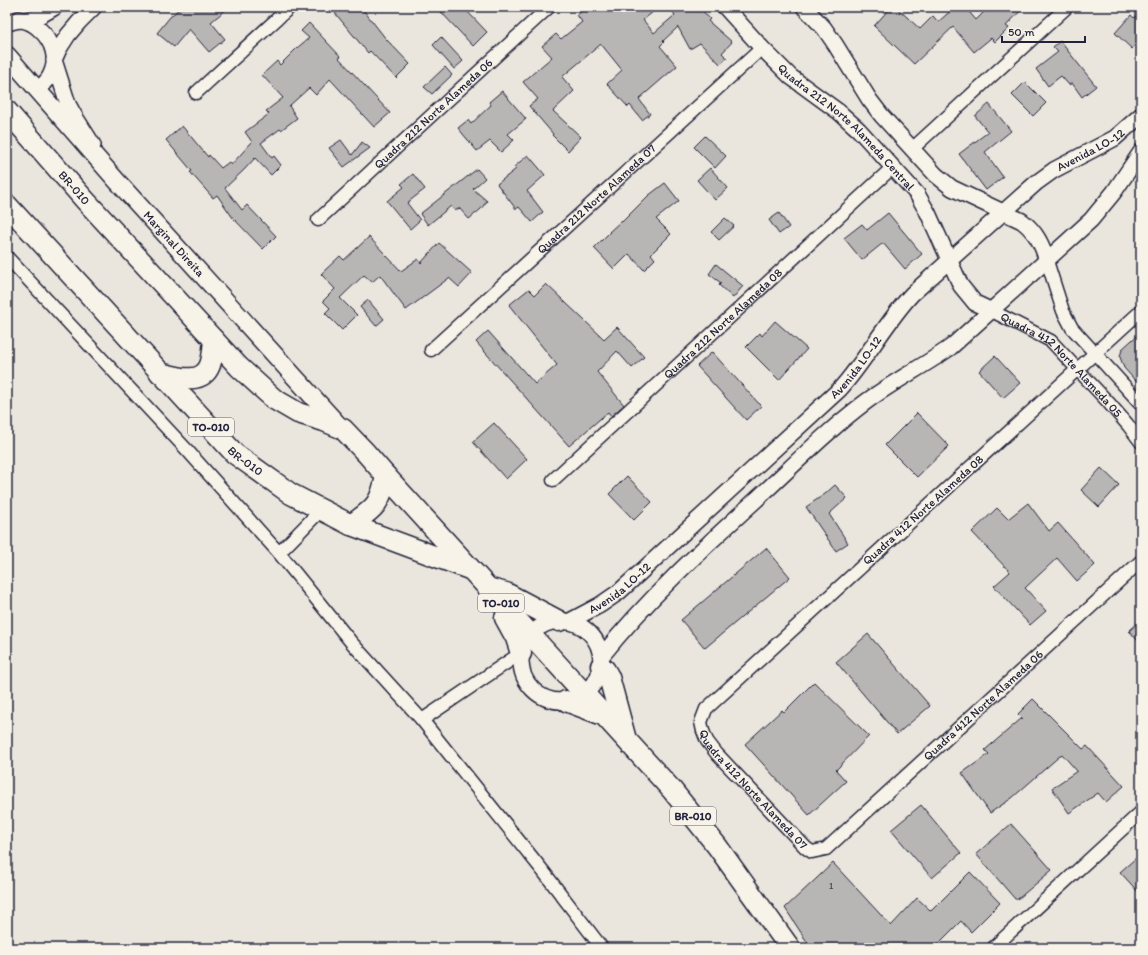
<svg xmlns="http://www.w3.org/2000/svg" width="1148" height="955" viewBox="0 0 1148 955" font-family="Itim,sans-serif">
<rect width="100%" height="100%" fill="#eae6de"/>
<filter id="ink" filterUnits="userSpaceOnUse"><feTurbulence type="fractalNoise" baseFrequency=".025" numOctaves="2"/><feDisplacementMap in="SourceGraphic" scale="8" xChannelSelector="R" yChannelSelector="G"/><feConvolveMatrix kernelMatrix="1 2 1 2 8 2 1 2 1" color-interpolation-filters="sRGB"/></filter>
<g filter="url(#ink)">
<g fill="#b8b6b5" stroke="#22223b">
<polygon points="181,7 229,7 211,22 225,39 209,52 189,29 174,47 157,33 170,17"/>
<polygon points="342,7 361,7 386,39 410,64 396,78 370,51 368,53 335,13"/>
<polygon points="447,7 463,7 487,32 473,46 441,12"/>
<polygon points="587,7 659,7 643,20 654,33 675,15 669,7 699,7 710,19 708,21 732,42 722,53 727,58 720,64 700,43 690,49 678,27 663,41 664,42 660,46 677,66 639,99 650,114 642,120 630,105 628,107 607,84 622,70 601,44 562,77 574,91 553,111 581,137 568,151 552,135 553,134 529,106 538,99 523,82 552,57 542,46 556,34 561,39 582,22 577,15"/>
<polygon points="891,7 896,7 920,29 933,16 938,22 955,7 965,7 976,20 989,7 1024,7 1006,26 1009,28 995,42 991,38 974,52 953,27 914,64 874,26"/>
<polygon points="1141,12 1141,39 1132,49 1115,33 1131,15 1134,18"/>
<polygon points="309,23 341,57 339,58 390,113 374,127 330,79 316,95 309,88 289,106 297,118 281,130 280,129 261,143 272,158 274,156 281,165 271,175 255,158 245,169 225,188 242,210 247,205 276,236 263,249 233,218 217,195 213,198 190,172 192,171 166,140 182,126 208,157 209,155 221,168 229,162 231,165 252,142 245,132 269,114 266,111 283,98 262,75 277,61 280,65 297,48 309,38 301,31"/>
<polygon points="441,37 463,61 454,69 433,45"/>
<polygon points="1060,41 1096,86 1082,97 1072,83 1069,85 1061,76 1048,86 1036,69 1058,52 1053,47"/>
<polygon points="445,67 452,75 432,94 424,87"/>
<polygon points="1025,82 1046,103 1033,116 1012,95"/>
<polygon points="502,91 526,119 508,134 514,140 501,152 490,141 477,151 458,128 468,120 471,124 491,105 489,102"/>
<polygon points="989,104 1011,131 985,152 1003,177 986,190 959,154 988,132 975,116"/>
<polygon points="705,136 726,156 715,168 694,147"/>
<polygon points="341,140 352,155 362,142 370,148 344,167 329,148"/>
<polygon points="528,155 545,175 527,191 543,212 532,222 519,207 516,209 497,184 516,169 514,167"/>
<polygon points="710,168 728,188 715,200 697,180"/>
<polygon points="477,169 485,178 473,189 487,201 481,209 469,219 459,208 455,211 451,206 428,225 420,214"/>
<polygon points="413,174 425,189 407,203 420,220 410,229 387,201 404,187 401,184"/>
<polygon points="665,183 679,201 656,219 671,234 651,254 655,259 644,270 629,254 614,269 594,248 610,232 609,232 621,221 622,222 648,196"/>
<polygon points="779,213 789,227 779,234 769,220"/>
<polygon points="888,213 922,254 905,269 883,243 862,260 844,238 862,224 867,230"/>
<polygon points="725,218 734,226 719,240 711,232"/>
<polygon points="369,237 401,271 418,259 421,263 439,243 472,273 459,287 449,278 406,310 380,275 372,282 364,275 340,298 357,315 342,330 325,313 330,308 323,301 335,289 321,274 340,256 344,260"/>
<polygon points="716,264 743,286 733,298 719,285 721,283 709,274"/>
<polygon points="546,284 604,339 617,327 644,357 632,368 617,351 597,372 624,405 611,416 608,412 569,446 476,342 488,331 535,384 557,365 509,305 529,289 535,295"/>
<polygon points="368,300 384,319 376,326 360,307"/>
<polygon points="775,321 807,349 779,380 746,347 760,333 762,336"/>
<polygon points="1141,332 1141,387 1124,368 1120,357 1122,349"/>
<polygon points="712,352 761,406 746,420 697,366"/>
<polygon points="995,356 1020,383 1003,398 979,371"/>
<polygon points="917,413 949,446 917,477 885,445"/>
<polygon points="494,423 527,459 506,479 473,442"/>
<polygon points="1101,468 1119,485 1099,507 1081,490"/>
<polygon points="627,476 652,502 634,520 609,494"/>
<polygon points="835,485 847,498 829,514 848,543 836,551 806,507 825,494"/>
<polygon points="1028,503 1049,531 1058,523 1095,565 1077,581 1057,558 1025,588 1046,611 1030,625 994,586 1010,572 972,532 997,508 1008,519"/>
<polygon points="766,548 790,577 705,648 681,620"/>
<polygon points="1141,620 1141,644 1129,631"/>
<polygon points="868,634 930,706 897,734 836,662"/>
<polygon points="814,682 869,736 836,770 846,781 809,815 745,744 782,710 784,712"/>
<polygon points="1033,699 1083,749 1087,746 1124,786 1106,802 1098,793 1069,813 1052,788 1077,771 1062,754 1012,798 990,813 962,773 989,754 985,750 1022,718 1018,714"/>
<polygon points="921,805 961,853 932,878 891,830"/>
<polygon points="1011,824 1052,870 1018,899 1015,899 976,854"/>
<polygon points="1136,858 1141,863 1141,895 1120,872"/>
<polygon points="833,863 891,926 917,898 931,911 970,872 1000,903 971,932 961,921 934,948 811,948 785,908"/>
</g>
<g fill="none" stroke-linecap="round" stroke-linejoin="round">
<defs>
<g id="minor">
<polyline points="196,93 290,7"/>
<polyline points="912,149 1067,7"/>
<path id="s1" d="M 318,220 L 549,7"/>
<polyline points="7,257 187,450 279,553 351,642 422,720 543,871 602,948"/>
<polyline points="1047,261 1063,311 1072,328 1141,404"/>
<path id="s2" d="M 992,311 L 1051,341 L 1108,402 L 1128,425 L 1141,442"/>
<path id="s3" d="M 1141,311 L 706,709 L 701,722 L 703,731 L 707,741 L 717,754 L 806,848 L 812,852 L 826,849 L 1141,561"/>
<path id="s4" d="M 431,350 L 762,48"/>
<path id="s5" d="M 553,480 L 893,167"/>
<polyline points="279,553 321,510"/>
<polyline points="422,720 521,653"/>
<polyline points="993,948 1141,812"/>
</g>
<g id="tertiary">
<path id="s6" d="M 725,7 L 762,48 L 791,77 L 839,112 L 859,130 L 917,194 L 928,213 L 961,286 L 975,303 L 992,311"/>
<path d="M 804,7 L 824,28 L 835,44 L 869,99 L 882,116 L 936,175 L 952,188 L 1022,221 C 1036,232 1042,244 1047,261"/>
<path d="M 19,19 C 30,23 45,13 55,7"/>
<path d="M 7,23 C 11,22 18,20 22,20 C 28,21 35,25 39,29 C 53,41 59,59 50,76 C 47,82 42,86 37,90"/>
<polyline points="93,145 74,115 68,104 54,60 59,49 68,35 79,22 94,7"/>
<circle cx="561" cy="661" r="40"/>
<path id="s7" d="M 568,622 L 600,605 L 619,592 L 840,389 C 867,359 885,323 912,294 L 1036,183 L 1054,170 L 1115,138 L 1141,115"/>
<path d="M 601,657 C 648,598 702,549 758,498 C 794,465 828,430 867,401 C 894,381 924,366 951,347 L 1091,220 L 1114,192 L 1141,152"/>
</g>
<g id="secondary">
<path id="s8" d="M 7,55 L 116,180 L 342,429"/>
</g>
<g id="trunk">
<path id="s9" d="M 7,111 L 84,199 L 239,367 L 274,399 L 298,413 L 324,421 L 343,429 L 366,453 L 386,476 L 672,790 L 717,846 L 790,948"/>
<path id="s10" d="M 7,205 L 235,454 L 291,494 L 351,525 L 469,569"/>
<path d="M 160,373 C 177,377 202,386 210,365 C 213,357 213,348 214,340"/>
<path d="M 351,525 C 374,508 380,506 386,476"/>
<polyline points="491,589 506,593 559,621"/>
<polyline points="505,618 516,638 521,653"/>
<polyline points="601,666 605,670 609,677 625,736"/>
<polyline points="566,701 600,714"/>
</g>
</defs>
<use href="#minor" stroke="#22223b" stroke-width="15"/>
<use href="#tertiary" stroke="#22223b" stroke-width="18"/>
<use href="#secondary" stroke="#22223b" stroke-width="20"/>
<use href="#trunk" stroke="#22223b" stroke-width="23"/>
<use href="#minor" stroke="#f7f3e8" stroke-width="12"/>
<use href="#tertiary" stroke="#f7f3e8" stroke-width="15"/>
<use href="#secondary" stroke="#f7f3e8" stroke-width="17"/>
<use href="#trunk" stroke="#f7f3e8" stroke-width="20"/>
</g>
</g>
<g text-anchor="middle" dominant-baseline="central" stroke-width="3" stroke-linejoin="round" paint-order="stroke">
<g font-size="10" fill="#48475a">
<text x="831" y="885">1</text>
</g>
<g fill="#f7f3e8" stroke="#62616f" stroke-width="1">
<rect x="188" y="418" width="46" height="18" rx="3"/>
<rect x="478" y="594" width="46" height="18" rx="3"/>
<rect x="670" y="807" width="46" height="18" rx="3"/>
</g>
<g font-size="11" font-weight="bold" fill="#22223b">
<text x="211" y="427">TO-010</text>
<text x="501" y="603">TO-010</text>
<text x="693" y="816">BR-010</text>
</g>
<g font-size="12" fill="#22223b" stroke="#f7f3e8">
<text stroke="none"><textPath href="#s1" startOffset="157">Quadra 212 Norte Alameda 06</textPath></text>
<text stroke="none"><textPath href="#s6" startOffset="171">Quadra 212 Norte Alameda Central</textPath></text>
<text stroke="none"><textPath href="#s7" startOffset="709">Avenida LO-12</textPath></text>
<text stroke="none"><textPath href="#s9" startOffset="102">BR-010</textPath></text>
<text stroke="none"><textPath href="#s4" startOffset="224">Quadra 212 Norte Alameda 07</textPath></text>
<text stroke="none"><textPath href="#s8" startOffset="252">Marginal Direita</textPath></text>
<text stroke="none"><textPath href="#s5" startOffset="231">Quadra 212 Norte Alameda 08</textPath></text>
<text stroke="none"><textPath href="#s2" startOffset="89">Quadra 412 Norte Alameda 05</textPath></text>
<text stroke="none"><textPath href="#s7" startOffset="386">Avenida LO-12</textPath></text>
<text stroke="none"><textPath href="#s10" startOffset="350">BR-010</textPath></text>
<text transform="translate(923 510) rotate(-42)">Quadra 412 Norte Alameda 08</text>
<text stroke="none"><textPath href="#s7" startOffset="62">Avenida LO-12</textPath></text>
<text stroke="none"><textPath href="#s3" startOffset="1004">Quadra 412 Norte Alameda 06</textPath></text>
<text stroke="none"><textPath href="#s3" startOffset="690">Quadra 412 Norte Alameda 07</textPath></text>
</g>
</g>
<rect width="1148" height="955" fill="none" stroke="#f7f3e8" stroke-width="24"/>
<rect x="12" y="12" width="1124" height="931" fill="none" stroke="#22223b" stroke-width="1.5" filter="url(#ink)"/>
<path d="M1002 36v6h83v-6" fill="none" stroke="#22223b" stroke-width="2"/>
<text x="1008" y="36" font-size="12" fill="#22223b" stroke="#f7f3e8" stroke-width="3" paint-order="stroke">50 m</text>
</svg>
